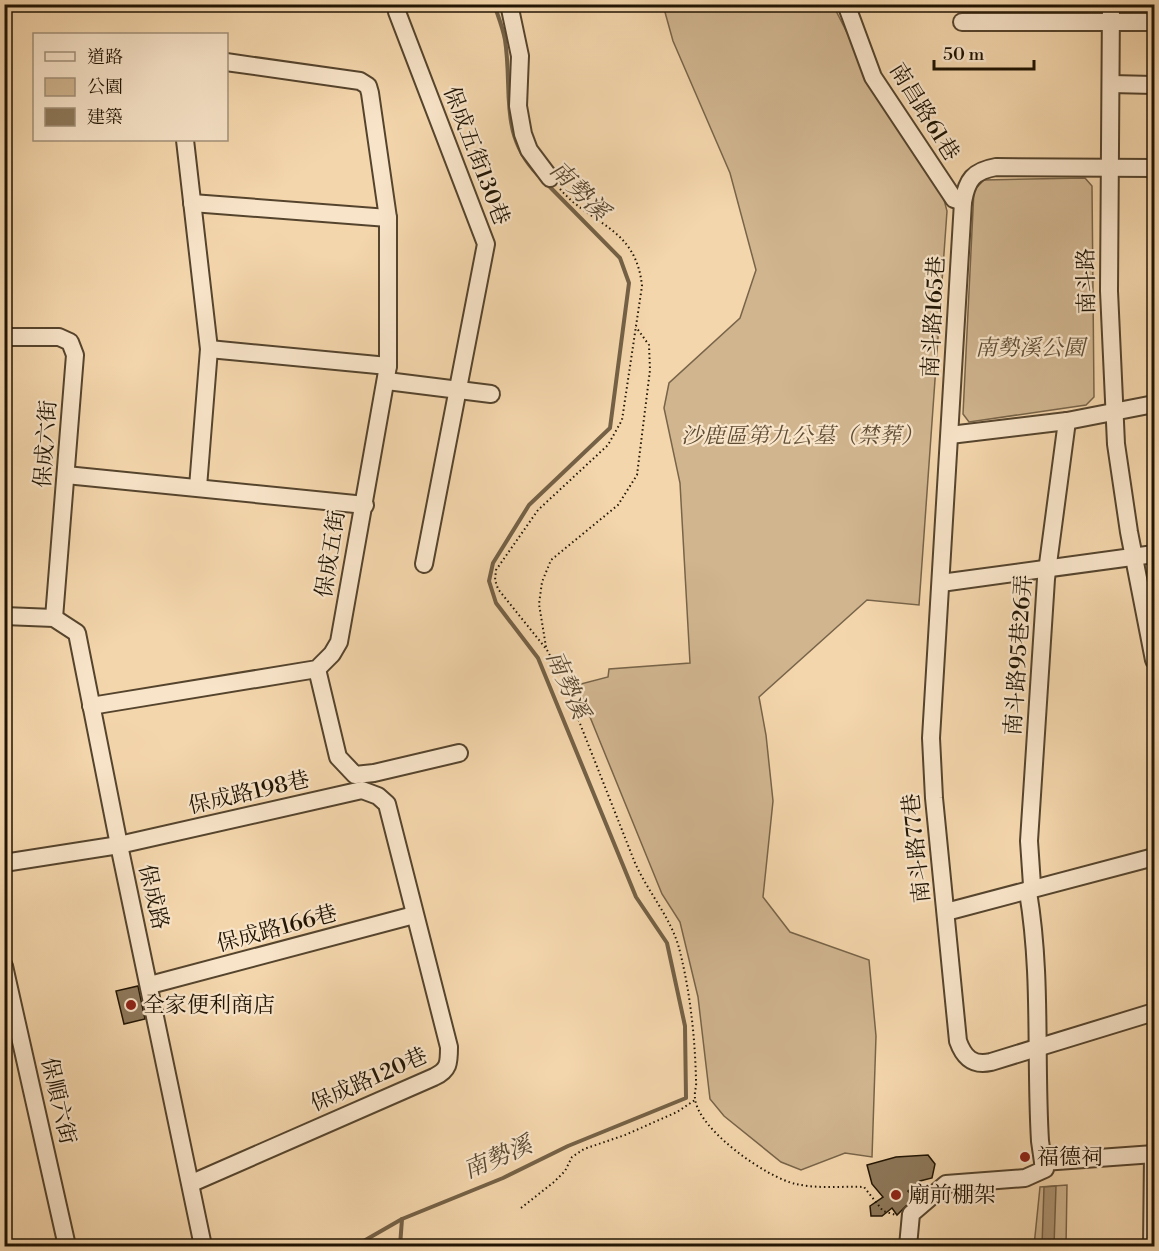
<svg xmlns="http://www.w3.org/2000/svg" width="1159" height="1251" viewBox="0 0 1159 1251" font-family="'Libre Bodoni','Noto Serif TC',serif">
<rect width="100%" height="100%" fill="#f4d6ac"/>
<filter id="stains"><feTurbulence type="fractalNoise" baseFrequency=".00333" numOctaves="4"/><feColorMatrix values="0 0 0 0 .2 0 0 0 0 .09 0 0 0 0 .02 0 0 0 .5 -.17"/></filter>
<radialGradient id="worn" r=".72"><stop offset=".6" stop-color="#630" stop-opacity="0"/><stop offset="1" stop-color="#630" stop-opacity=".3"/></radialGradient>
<g fill="#d0b58f" stroke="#786449" stroke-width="1.5">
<polygon points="663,5 833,5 870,78 942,192 947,211 919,605 867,600 759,697 766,735 773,801 763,897 790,932 869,960 876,1036 872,1157 845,1153 801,1170 781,1162 724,1116 710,1099 698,997 680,922 662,894 577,685 608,677 609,669 690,663 680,483 664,408 669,383 740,318 756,270 730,173 673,41"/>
<polygon points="1085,178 1092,186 1094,397 1086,405 969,422 963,414 974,190 984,180"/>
<polygon points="1067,1185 1066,1246 1034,1246 1040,1187"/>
</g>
<polygon fill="#ac9473" stroke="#746146" stroke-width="1.5" points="1056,1186 1054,1246 1042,1246 1044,1187"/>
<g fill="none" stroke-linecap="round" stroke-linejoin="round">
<g stroke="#746146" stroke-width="4">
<path d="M 494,4 C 498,16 503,28 505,40 C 513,91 498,134 538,175"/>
<polyline points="355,1246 402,1219 503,1178 568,1146 686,1098 685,1026 667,943 636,897 538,658 496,603 489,581 493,563 529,505 610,428 629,283 620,258 546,183"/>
<polyline points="400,1246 402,1219"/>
</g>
</g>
<g fill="#8e795b" stroke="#201403" stroke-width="1.5">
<polygon points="138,986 145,1019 124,1024 116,991"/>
<polygon points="928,1155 935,1164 932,1178 920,1181 908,1191 914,1198 897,1215 892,1208 882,1216 871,1216 870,1206 883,1197 872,1184 867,1165 896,1157"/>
</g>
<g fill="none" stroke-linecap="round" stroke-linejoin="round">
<defs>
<g id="minor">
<polyline points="509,4 520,56 518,106 523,134 529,150 550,178"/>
<polyline points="846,4 873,77 954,199 963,202"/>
<polyline points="1111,4 1109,291 1116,444 1129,532 1154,660"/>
<polyline points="397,12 486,244 424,564"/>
<polyline points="962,22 1154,22"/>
<polyline points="1111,84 1154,85"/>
<polyline points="185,140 209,349 198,487"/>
<path d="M 1154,168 L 996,167 C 973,171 967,180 963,202 L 931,738 L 934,798 L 958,1041 C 964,1058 973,1066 991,1062 L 1154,1012"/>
<polyline points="192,203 388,218"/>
<polyline points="4,337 59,337 70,342 75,355 54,618"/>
<polyline points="209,349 388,366"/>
<polyline points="387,381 491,394"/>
<path d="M 1067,421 L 1046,579 L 1029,841 L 1032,885 L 1028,892 C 1042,975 1035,1058 1040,1141 L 1043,1162 L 1154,1154"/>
<polyline points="950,435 1067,421 1154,404"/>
<polyline points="66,475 365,505"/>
<polyline points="941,583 1154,554"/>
<polyline points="4,616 54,618 77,633 119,845 203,1246"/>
<polyline points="317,669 338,757 355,775 374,773 459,753"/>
<polyline points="91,706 317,669 332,654 339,642 388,366 388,218 370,93 368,86 360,81 226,62"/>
<path d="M 4,863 L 119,845 L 362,790 L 378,796 L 387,804 L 449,1047 C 449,1063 449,1070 434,1077 L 192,1183"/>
<polyline points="946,912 1154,857"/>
<polyline points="4,966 67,1246"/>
<polyline points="150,985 414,915"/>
<polyline points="908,1246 911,1214 946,1184 1025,1178 1045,1169 1043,1162"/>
<polyline points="1152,1246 1153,1154"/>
</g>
</defs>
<use href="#minor" stroke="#55442d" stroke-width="20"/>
<g stroke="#201403" stroke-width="2" stroke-dasharray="1.5 3" stroke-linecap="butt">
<path d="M 560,189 C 592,226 636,227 642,286 L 622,420 L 608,445 L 538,510 L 496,570 L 495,580 L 498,589 L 547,650 L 562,678 L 635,863 C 648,892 671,918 679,948 C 690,990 695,1037 696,1080 C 697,1086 694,1092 695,1098 C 697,1129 767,1178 796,1184 C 817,1189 842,1186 864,1187 L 883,1211 L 896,1215"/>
<polyline points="546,647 539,604 542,582 551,560 618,505 637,475 650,370 649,345 636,327"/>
<polyline points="521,1208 554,1182 565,1171 572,1157 584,1149 625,1135 677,1112 695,1100"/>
</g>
<use href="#minor" stroke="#f8e4c9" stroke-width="16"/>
</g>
<g fill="#8f2418" stroke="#f8e4c9" stroke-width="2">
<circle cx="131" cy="1005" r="6"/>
<circle cx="1025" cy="1157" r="6"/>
<circle cx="896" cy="1195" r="6"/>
</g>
<g text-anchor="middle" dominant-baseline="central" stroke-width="4.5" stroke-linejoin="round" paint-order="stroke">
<g font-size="22" fill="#201403" stroke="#f8e4c9">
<text transform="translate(924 112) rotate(58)">南昌路61巷</text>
<text transform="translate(476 156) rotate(69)">保成五街130巷</text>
<text transform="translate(1087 281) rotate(-91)">南斗路</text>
<text transform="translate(934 317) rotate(-87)">南斗路165巷</text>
<text transform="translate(46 444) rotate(-86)">保成六街</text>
<text transform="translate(331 554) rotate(-81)">保成五街</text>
<text transform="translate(1019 655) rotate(-86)">南斗路95巷26弄</text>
<text transform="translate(249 793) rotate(-13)">保成路198巷</text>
<text transform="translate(917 848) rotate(-96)">南斗路77巷</text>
<text transform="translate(153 897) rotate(77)">保成路</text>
<text transform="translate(277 929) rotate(-15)">保成路166巷</text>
<text transform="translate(369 1080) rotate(-24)">保成路120巷</text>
<text transform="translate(58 1101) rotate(77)">保順六街</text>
</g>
<g font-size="22" font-style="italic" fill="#5e4c34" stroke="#f8e4c9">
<text x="1030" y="348">南勢溪公園</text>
<text x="802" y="436">沙鹿區第九公墓（禁葬）</text>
</g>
<g font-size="22" fill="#201403" stroke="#f8e4c9" text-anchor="start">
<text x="143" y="1005">全家便利商店</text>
<text x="1037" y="1157">福德祠</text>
<text x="908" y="1195">廟前棚架</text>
</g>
<g font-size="24" font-style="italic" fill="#584730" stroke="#f8e4c9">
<text transform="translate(579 191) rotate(45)">南勢溪</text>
<text transform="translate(567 685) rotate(66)">南勢溪</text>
<text transform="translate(498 1158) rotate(-23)">南勢溪</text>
</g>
</g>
<rect width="1159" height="1251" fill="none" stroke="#f4d6ac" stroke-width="24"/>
<rect x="6" y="6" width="1147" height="1239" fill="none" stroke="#201403" stroke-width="3"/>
<rect x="12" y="12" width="1135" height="1227" fill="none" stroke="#201403" stroke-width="1.5"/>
<rect x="33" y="33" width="195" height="108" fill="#f8e4c9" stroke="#a2917a" stroke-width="1.5"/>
<rect x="45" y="52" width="30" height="9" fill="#f8e4c9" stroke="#a2917a" stroke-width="1.5"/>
<text x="87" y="63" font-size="18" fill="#201403">道路</text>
<rect x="45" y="78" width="30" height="18" fill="#d0b58f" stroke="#a2917a" stroke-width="1.5"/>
<text x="87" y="93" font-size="18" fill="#201403">公園</text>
<rect x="45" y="108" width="30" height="18" fill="#8e795b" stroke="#a2917a" stroke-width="1.5"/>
<text x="87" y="123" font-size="18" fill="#201403">建築</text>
<path d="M934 60v9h100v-9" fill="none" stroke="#201403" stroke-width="3"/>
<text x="943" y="60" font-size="18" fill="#201403" stroke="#f8e4c9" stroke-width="4.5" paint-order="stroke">50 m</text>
<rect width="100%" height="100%" filter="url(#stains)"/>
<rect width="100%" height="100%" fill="url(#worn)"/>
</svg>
